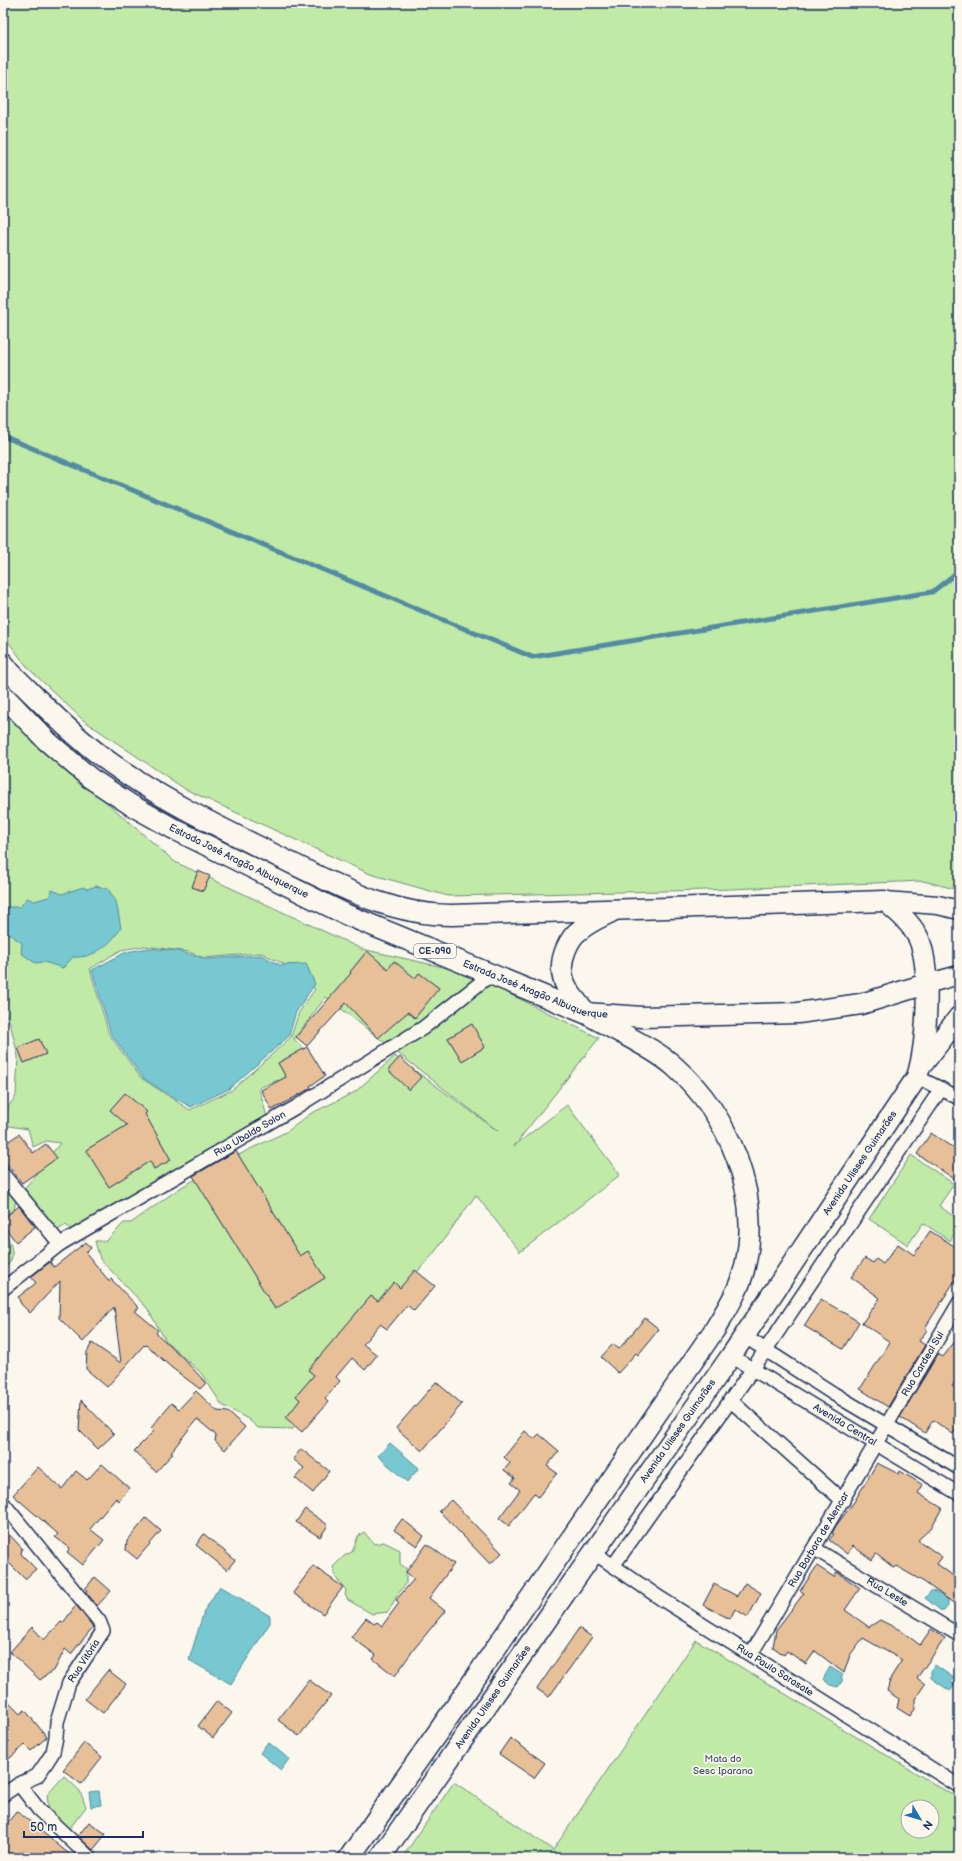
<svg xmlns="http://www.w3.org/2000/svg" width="962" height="1861" viewBox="0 0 962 1861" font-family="'Balsamiq Sans',sans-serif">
<rect width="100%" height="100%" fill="#fbf7ec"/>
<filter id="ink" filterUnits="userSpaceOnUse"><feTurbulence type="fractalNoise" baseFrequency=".025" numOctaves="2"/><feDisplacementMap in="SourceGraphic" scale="8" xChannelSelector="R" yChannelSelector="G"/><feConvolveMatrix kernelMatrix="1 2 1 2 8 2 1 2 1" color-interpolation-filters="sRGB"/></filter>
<g filter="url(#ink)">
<g fill="#c0eaa6" stroke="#6e8c82" fill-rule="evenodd">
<polygon points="3,3 959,3 959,890 923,881 706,890 448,896 370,874 185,789 83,720 28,668 3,635"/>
<path d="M 3,712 L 175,862 L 362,949 L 465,972 L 599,1038 L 514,1146 L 567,1105 L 620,1175 L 520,1252 L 476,1195 L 434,1253 L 368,1328 L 293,1429 L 258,1428 L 248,1419 L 222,1405 L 201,1373 L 166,1341 L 147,1308 L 100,1259 L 95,1241 L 106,1241 L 124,1223 L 131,1223 L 180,1188 L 246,1151 L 288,1131 L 310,1114 L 355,1092 L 395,1056 L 498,1131 L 326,997 L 294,1039 L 311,1055 L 284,1090 L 278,1080 L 259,1088 L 267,1117 L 75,1233 L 66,1225 L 56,1231 L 21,1193 L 60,1143 L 46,1141 L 33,1147 L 28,1129 L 3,1125 L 3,1114 L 16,1096 L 18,1056 L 10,1023 L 3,1008 ZM 145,946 L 189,952 L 204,958 L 261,953 L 282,963 L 315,989 L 299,1012 L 291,1037 L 232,1090 L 190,1110 L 141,1078 L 109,1034 L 90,969 L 121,950 Z"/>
<polygon points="911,1155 954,1184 939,1206 959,1220 959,1236 955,1233 950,1241 923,1223 908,1245 869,1219"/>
<path d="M 3,1180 L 17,1195 L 14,1210 L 5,1215 C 0,1237 25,1252 3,1270 Z"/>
<polygon points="364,1532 374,1544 384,1542 400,1550 400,1564 406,1568 406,1584 398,1594 388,1612 372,1614 348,1600 345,1595 346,1590 336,1578 333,1567 344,1556 352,1552 358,1536"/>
<path d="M 696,1640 L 959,1799 L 959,1858 L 402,1858 L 454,1782 L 553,1850 ZM 908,1807 L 932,1807 L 932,1831 L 908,1831 Z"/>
<polygon points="64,1776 80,1791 86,1807 66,1833 50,1820 47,1795"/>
</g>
<g fill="#77c8d0" stroke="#528ba2">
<path d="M 96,886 L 108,889 L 116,901 L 121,928 C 111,944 93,959 73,957 L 63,968 L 44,962 L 35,963 L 21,953 L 22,943 L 8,933 L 3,936 L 3,914 L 6,907 L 20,907 L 27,898 L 34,901 L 49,897 L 52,890 L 62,894 L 83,887 L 87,889 Z"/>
<polygon points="148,948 178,951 207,959 261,955 280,965 306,964 315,984 296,1012 289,1036 229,1089 191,1107 166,1093 143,1078 111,1034 92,970 126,952"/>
<polygon points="390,1443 419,1468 407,1482 378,1456"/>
<polygon points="220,1586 270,1616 270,1623 231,1684 189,1660 204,1611"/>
<polygon points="931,1591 936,1592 948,1600 948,1606 944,1611 940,1610 925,1598"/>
<polygon points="935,1665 954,1678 951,1682 955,1685 950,1691 931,1678 931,1671"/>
<polygon points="830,1667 843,1675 841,1678 843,1680 838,1687 830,1685 823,1679"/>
<polygon points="268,1742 289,1759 281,1770 260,1753"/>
<polygon points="99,1791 101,1805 91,1807 89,1792"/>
</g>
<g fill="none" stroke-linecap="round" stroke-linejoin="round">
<polyline stroke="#528ba2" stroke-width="5" points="3,436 532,657 932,592 959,571"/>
</g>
<g fill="#e7c097" stroke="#1b2f5e">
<polygon points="198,871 210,876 203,891 192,887"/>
<polygon points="367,951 388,969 394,961 415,978 419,973 439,988 415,1018 408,1012 378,1038 346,1003 307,1046 296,1037 351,973 350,972"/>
<polygon points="472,1024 485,1047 462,1061 448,1038"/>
<polygon points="39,1039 46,1054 24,1063 18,1048"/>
<polygon points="307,1047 325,1076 310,1086 311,1088 272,1110 261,1090 286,1077 278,1063"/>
<polygon points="400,1057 421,1077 409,1090 388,1070"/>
<polygon points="125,1093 147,1112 145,1114 171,1160 154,1169 150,1161 109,1187 86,1150 127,1125 110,1110"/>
<polygon points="931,1133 959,1152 959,1182 917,1154"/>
<polygon points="19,1134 33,1153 46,1144 57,1158 22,1183 3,1159 3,1145"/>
<polygon points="236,1151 300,1256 308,1251 325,1278 275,1309 193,1176"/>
<polygon points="19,1206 35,1227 16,1242 3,1225 3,1219"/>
<polygon points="930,1231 959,1249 959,1274 925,1328 927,1330 919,1341 925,1345 888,1407 860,1389 890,1342 862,1323 880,1298 851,1277 865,1258 873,1263 876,1259 883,1264 898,1244 914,1255"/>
<polygon points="86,1242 91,1248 86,1253 109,1281 111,1279 139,1308 135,1311 158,1330 156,1333 182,1357 206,1383 200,1389 172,1368 146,1345 145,1346 144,1345 107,1387 86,1369 87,1352 92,1343 121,1363 114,1307 83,1342 59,1318 60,1281 30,1313 21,1304 18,1297 36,1283 31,1277 50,1262 54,1267"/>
<polygon points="415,1270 435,1286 414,1311 407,1305 387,1329 380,1324 363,1344 377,1355 365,1370 352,1358 336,1377 340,1381 325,1399 328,1402 302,1432 286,1418 300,1400 296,1396 314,1375 308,1370 371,1296 378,1301 394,1282 400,1288"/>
<polygon points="821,1299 859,1322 843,1349 804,1326"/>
<polygon points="645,1318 659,1329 638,1355 636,1353 618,1373 601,1357 613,1344 619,1349"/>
<polygon points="959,1336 959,1376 952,1386 959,1391 959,1424 953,1434 933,1420 925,1433 900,1417 938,1354 943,1357"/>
<polygon points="436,1382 462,1404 422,1451 396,1428"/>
<polygon points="196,1391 217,1411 228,1412 245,1427 225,1450 215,1441 216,1435 197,1419 171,1452 173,1453 156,1472 134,1451 154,1431 151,1428 171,1403 179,1409"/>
<polygon points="81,1400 114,1434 98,1449 79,1430"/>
<polygon points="525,1431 534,1439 539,1434 559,1451 547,1466 557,1473 538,1497 534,1493 509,1526 499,1518 520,1490 511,1483 515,1478 504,1470 510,1463 504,1457"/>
<polygon points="301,1449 329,1471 313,1493 295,1478 304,1468 293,1459"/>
<polygon points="877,1463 899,1474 900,1471 923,1485 918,1493 942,1508 931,1528 918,1540 942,1557 937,1564 959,1580 959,1607 924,1582 896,1566 894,1568 876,1554 872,1560 853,1546 847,1554 829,1540 834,1534 832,1533 838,1523 854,1502"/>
<polygon points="102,1464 129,1488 119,1501 116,1498 90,1529 104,1540 83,1565 67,1552 70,1548 55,1537 58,1534 13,1495 38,1467 62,1489 76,1471 87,1480"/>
<polygon points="451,1500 502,1553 490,1564 439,1511"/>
<polygon points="305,1509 328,1525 320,1537 296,1522"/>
<polygon points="146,1518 161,1531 137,1559 126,1550 127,1541"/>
<polygon points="402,1519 424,1536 417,1546 394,1530"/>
<polygon points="3,1528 22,1548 21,1554 36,1569 25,1579 3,1557"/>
<polygon points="204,1534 235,1560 227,1570 196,1545"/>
<polygon points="427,1544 454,1564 429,1598 445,1611 414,1649 395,1676 373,1659 376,1655 351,1637 366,1618 374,1624 377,1622 382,1626 399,1603 396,1600 414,1579 406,1572"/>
<polygon points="313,1566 343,1587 323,1614 293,1593"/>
<polygon points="817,1566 834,1577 837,1572 860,1588 845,1610 869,1627 880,1620 900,1630 920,1645 931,1629 945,1638 917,1678 925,1684 915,1699 915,1709 910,1716 897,1708 899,1699 887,1691 891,1677 902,1660 863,1638 850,1655 844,1673 815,1651 806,1664 787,1651 784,1655 773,1647 776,1630 804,1593 800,1591"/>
<polygon points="95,1577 111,1591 97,1606 86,1592 87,1590 85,1589"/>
<polygon points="745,1583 761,1593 748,1617 735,1609 730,1619 703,1605 714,1584 737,1596"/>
<polygon points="76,1605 93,1627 71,1654 65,1649 55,1669 40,1680 10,1652 32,1627 44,1640 61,1622 63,1623"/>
<polygon points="579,1628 592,1637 549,1697 537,1689"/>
<polygon points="108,1670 126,1684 103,1713 85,1699"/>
<polygon points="309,1680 331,1696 299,1736 278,1720"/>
<polygon points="3,1697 20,1714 25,1710 47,1737 31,1751 25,1745 3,1764"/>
<polygon points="217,1701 232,1713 213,1738 198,1726"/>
<polygon points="510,1738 545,1763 534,1778 499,1754"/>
<polygon points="84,1743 102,1757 81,1784 63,1770"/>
<polygon points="17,1811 74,1858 15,1858 3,1848 3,1828"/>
<polygon points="89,1822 106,1834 93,1850 78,1836"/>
</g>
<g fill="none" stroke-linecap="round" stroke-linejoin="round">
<defs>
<g id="street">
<polyline points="917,1077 959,1098"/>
<polyline points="3,1174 60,1244"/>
<path id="s1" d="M 3,1289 L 60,1244 L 296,1107 L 423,1028 L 493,973"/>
<polyline points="744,1336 834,1394 959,1468"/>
<path id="s2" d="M 731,1356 L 959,1494"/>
<polyline points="730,1400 843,1501"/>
<polyline points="3,1503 99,1621 103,1631 69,1683 57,1722 56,1737 53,1752 46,1763 37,1776 19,1784 3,1795"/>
<path id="s3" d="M 815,1549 L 959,1635"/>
<path id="s4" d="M 593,1552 L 660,1598 L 959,1786"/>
<polyline points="613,1566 752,1370 941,1089"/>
<path id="s5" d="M 751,1654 L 959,1303"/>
<polyline points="19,1784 39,1810 90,1858"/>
</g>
<g id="secondary">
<polyline points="885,901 938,905 959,910"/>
<polyline points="926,984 959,975"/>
</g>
<g id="primary">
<path d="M 3,663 L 11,673 C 44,705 75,738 112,764 C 167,803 228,831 287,861 C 341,887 390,915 452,915 L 885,901 C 898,912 910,922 918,937 C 932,967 927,1045 917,1077 L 731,1356 L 380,1858"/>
<path id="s6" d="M 3,695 L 47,741 L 90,778 L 131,805 L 174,829 L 347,915 L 585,1013 L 642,1017 L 798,1013 L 861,1004 L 926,984"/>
<polyline points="921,1066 959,1017"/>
<path d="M 349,1858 L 452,1712 L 715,1329 C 727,1309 740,1289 745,1266 C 762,1194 729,1115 675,1067 C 658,1051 626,1036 605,1024 C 599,1020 589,1017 585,1011 C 567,992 555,975 566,949 C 569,942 574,934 580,930 C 589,922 601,917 611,912"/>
</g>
</defs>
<use href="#street" stroke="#1b2f5e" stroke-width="16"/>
<use href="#secondary" stroke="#1b2f5e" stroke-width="21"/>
<use href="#primary" stroke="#1b2f5e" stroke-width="23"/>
<use href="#street" stroke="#fbf7ec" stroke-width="13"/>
<use href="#secondary" stroke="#fbf7ec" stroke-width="18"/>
<use href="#primary" stroke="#fbf7ec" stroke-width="20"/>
</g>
</g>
<g text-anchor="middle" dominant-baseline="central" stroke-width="3.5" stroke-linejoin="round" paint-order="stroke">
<rect fill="#fbf7ec" stroke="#5e6b89" stroke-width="1" x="414" y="944" width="42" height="14" rx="3"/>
<g font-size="9" font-weight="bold" fill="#1b2f5e">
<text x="435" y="951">CE-090</text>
</g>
<g font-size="10" fill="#1b2f5e" stroke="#fbf7ec">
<text stroke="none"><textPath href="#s6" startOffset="291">Estrada José Aragão Albuquerque</textPath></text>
<text stroke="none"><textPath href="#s6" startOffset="615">Estrada José Aragão Albuquerque</textPath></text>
<text stroke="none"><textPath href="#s1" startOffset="292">Rua Ubaldo Solon</textPath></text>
<text transform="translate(860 1163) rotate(-56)">Avenida Ulisses Guimarães</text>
<text stroke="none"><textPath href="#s5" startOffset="337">Rua Cardeal Sul</textPath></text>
<text stroke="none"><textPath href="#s2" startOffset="133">Avenida Central</textPath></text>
<text transform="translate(678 1431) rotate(-55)">Avenida Ulisses Guimarães</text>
<text stroke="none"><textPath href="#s5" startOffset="133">Rua Barbara de Alencar</textPath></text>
<text stroke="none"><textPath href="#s3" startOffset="84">Rua Leste</textPath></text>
<text transform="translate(84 1661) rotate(-57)">Rua Vitória</text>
<text stroke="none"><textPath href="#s4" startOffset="217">Rua Paulo Sarasate</textPath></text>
<text transform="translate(493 1697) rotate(-55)">Avenida Ulisses Guimarães</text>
</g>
<g font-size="10" fill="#3c546c" stroke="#fbf7ec">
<text x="723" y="1759">Mata do<tspan x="723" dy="12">Sesc Iparana</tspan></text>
</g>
</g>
<rect width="962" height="1861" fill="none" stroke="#fbf7ec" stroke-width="16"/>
<rect x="8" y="8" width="946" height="1845" fill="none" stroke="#1b2f5e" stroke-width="1.5" filter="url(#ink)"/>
<g transform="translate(920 1819) rotate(128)"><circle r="19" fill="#fbf7ec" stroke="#a1a7b3"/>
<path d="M0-3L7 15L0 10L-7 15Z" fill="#1f6fb2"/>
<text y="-6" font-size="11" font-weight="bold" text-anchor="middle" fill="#1b2f5e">N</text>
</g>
<path d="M24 1831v6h119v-6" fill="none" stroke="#1b2f5e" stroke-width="2"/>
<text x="30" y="1831" font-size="12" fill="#1b2f5e" stroke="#fbf7ec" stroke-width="3" paint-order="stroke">50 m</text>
</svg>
